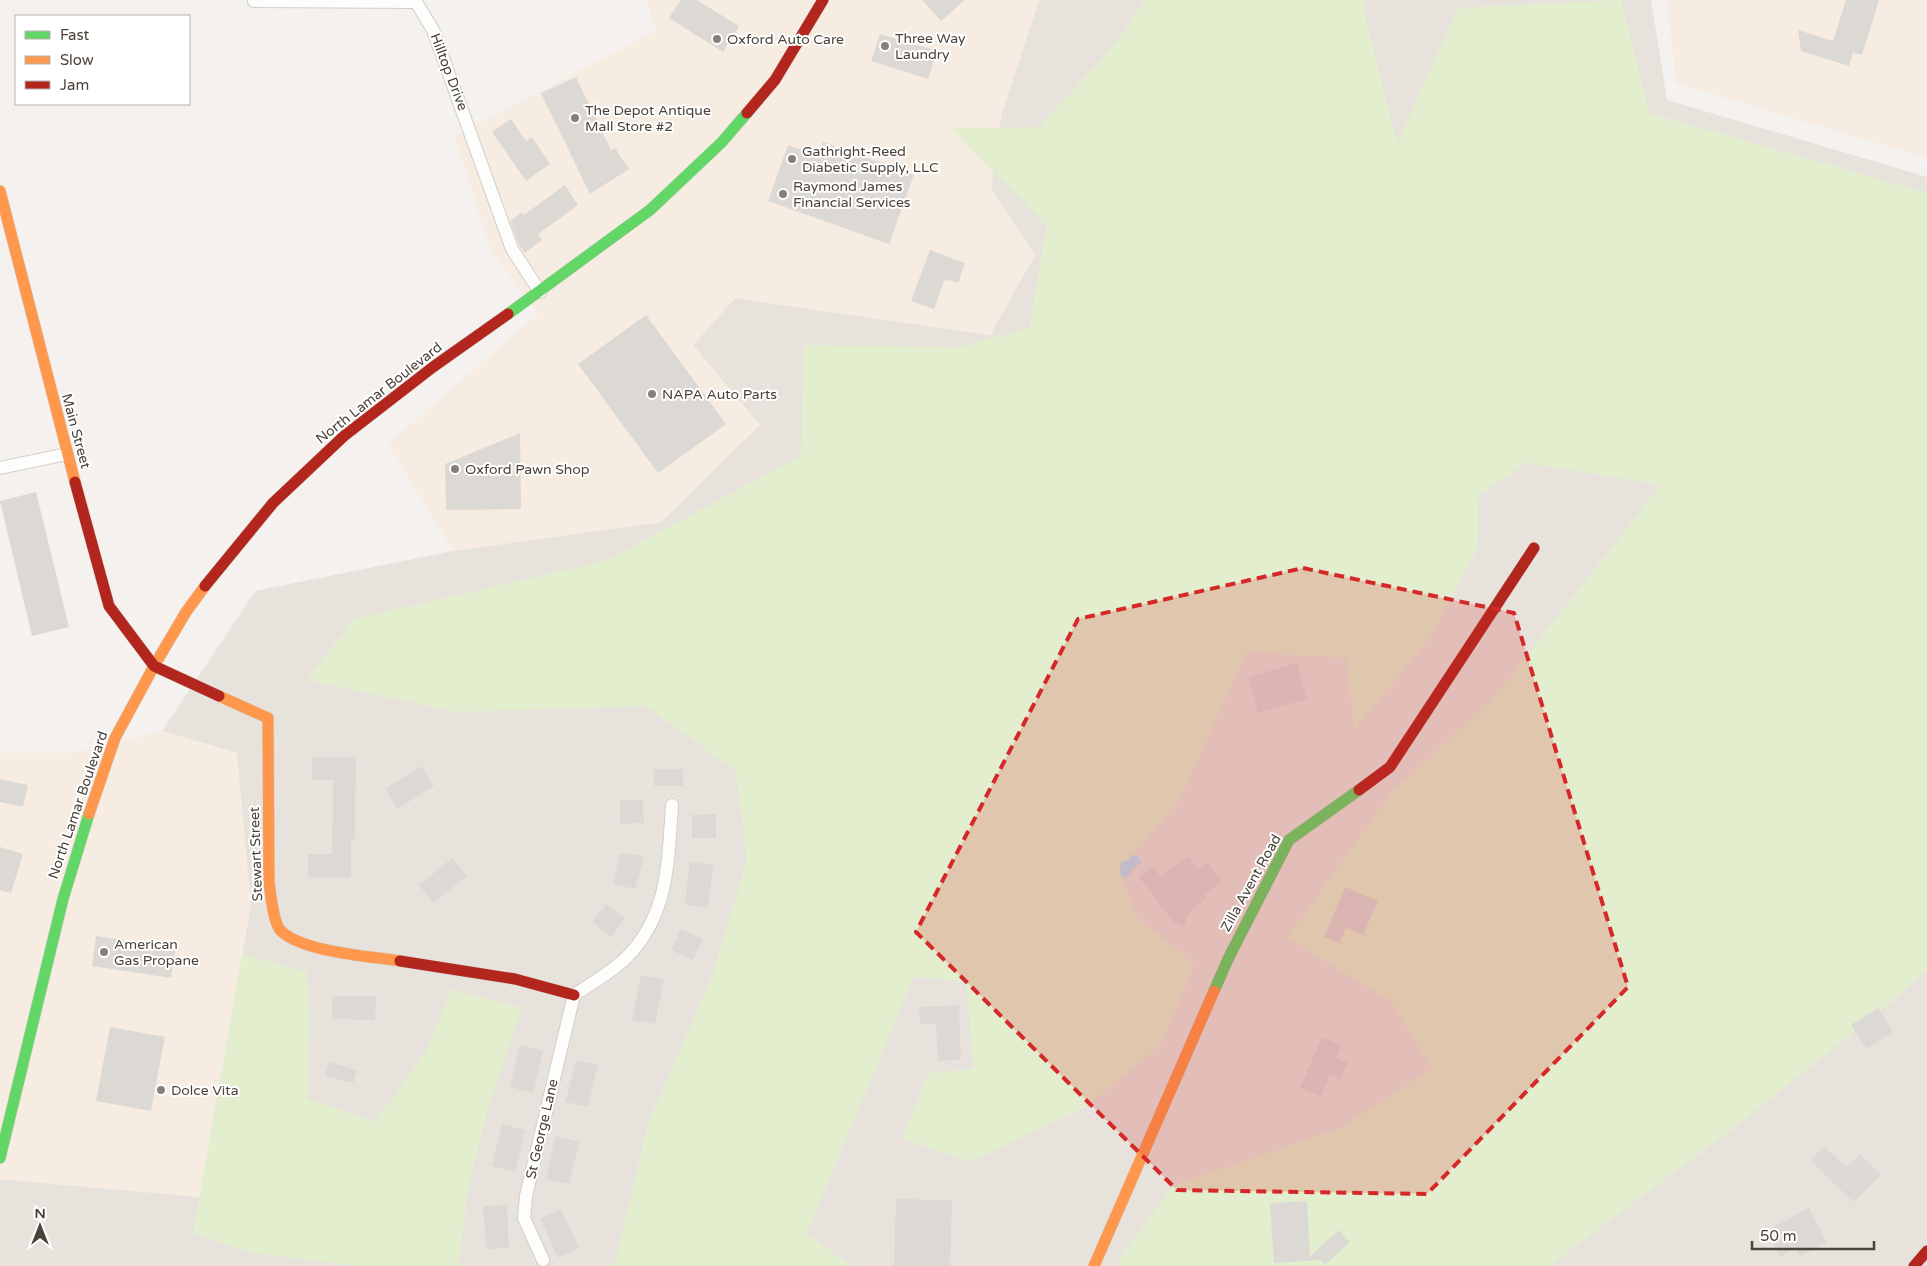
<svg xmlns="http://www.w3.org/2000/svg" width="1927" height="1266" font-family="'Varela Round',sans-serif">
<rect width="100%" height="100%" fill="#f4f1ee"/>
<path fill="#e7e3dc" d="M 1039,0 L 1651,0 L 1667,100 L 1927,177 L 1927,1266 L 0,1266 L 0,1179 L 200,1197 L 237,753 L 162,731 L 255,591 L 453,551 L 661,522 L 693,345 L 735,298 L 990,335 L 1035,255 L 991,189 L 1001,116 Z"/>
<path fill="#f6ece1" d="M 647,0 L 1039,0 L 1001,116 L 991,189 L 1035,255 L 990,335 L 735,298 L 693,345 L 760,425 L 661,522 L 453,551 L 388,444 L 539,313 L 491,250 L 454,136 L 656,31 Z
M 1667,0 L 1927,0 L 1927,158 L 1676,83 Z
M 162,731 L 237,753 L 251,905 L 200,1197 L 0,1179 L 0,753 L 74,753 Z"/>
<path fill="#e3eece" d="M 1145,0 L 1364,0 L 1364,11 L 1397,144 L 1458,8 L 1621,0 L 1649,113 L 1927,193 L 1927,969 L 1899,996 L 1730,1131 L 1549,1266 L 1119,1266 L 1118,1261 L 1172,1186 L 1338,1129 L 1432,1069 L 1392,1002 L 1287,938 L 1391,793 L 1494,697 L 1661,485 L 1527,463 L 1479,495 L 1477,549 L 1429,640 L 1354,730 L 1346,658 L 1247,652 L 1178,803 L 1119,871 L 1138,918 L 1195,964 L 1160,1046 L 1086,1107 L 970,1162 L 902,1138 L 929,1073 L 974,1069 L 966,981 L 914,977 L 806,1234 L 852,1266 L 614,1266 L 649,1121 L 712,977 L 747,859 L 736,771 L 646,706 L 457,712 L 307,680 L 354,619 L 605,561 L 801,456 L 804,345 L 959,347 L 1029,328 L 1047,226 L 951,128 L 1039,127 L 1118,41 Z
M 242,954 L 307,972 L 309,1014 L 308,1099 L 375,1122 L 425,1053 L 452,989 L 522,1008 L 486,1115 L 468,1191 L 458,1266 L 355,1266 L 252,1253 L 193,1233 Z"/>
<path fill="#bee0f2" d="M 1132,855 L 1137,856 L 1142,862 L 1133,869 L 1128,876 L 1122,878 L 1120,872 L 1121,862 L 1129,859 Z"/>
<path fill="#dcd9d5" d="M 681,0 L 697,0 L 739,26 L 723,52 L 669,18 Z
M 922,0 L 965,0 L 941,21 Z
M 1846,0 L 1879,0 L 1862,55 L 1853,52 L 1849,66 L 1801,51 L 1798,30 L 1833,41 Z
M 880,34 L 937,51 L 928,79 L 871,61 Z
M 576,77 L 611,150 L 615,148 L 629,169 L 590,194 L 541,93 Z
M 511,119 L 526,141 L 532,137 L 550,164 L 526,181 L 492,132 Z
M 823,142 L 914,175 L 889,244 L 768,201 L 788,145 L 818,156 Z
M 565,185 L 578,205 L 538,234 L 542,240 L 525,253 L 519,245 L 510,221 L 522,212 L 524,215 Z
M 930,250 L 965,263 L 958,283 L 945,279 L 934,309 L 911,301 Z
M 646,315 L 726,424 L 658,473 L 578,364 Z
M 520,433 L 521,509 L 446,510 L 445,464 Z
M 36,492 L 69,627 L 32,636 L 0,501 Z
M 1297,663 L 1307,699 L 1258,713 L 1248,677 Z
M 312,757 L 356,757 L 355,839 L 351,839 L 351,877 L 308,877 L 308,854 L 332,854 L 333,780 L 312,780 Z
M 421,766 L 434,786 L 397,809 L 385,789 Z
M 654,769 L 683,769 L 683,786 L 654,786 Z
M 0,779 L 28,785 L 23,807 L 0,802 Z
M 620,800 L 643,800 L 644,823 L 620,824 Z
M 716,814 L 716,838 L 692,838 L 692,815 Z
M 0,847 L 23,854 L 11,893 L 0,890 Z
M 620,853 L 644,856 L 635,889 L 613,884 Z
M 1188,856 L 1198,869 L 1208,862 L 1222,881 L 1205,895 L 1207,898 L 1190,911 L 1184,926 L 1173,922 L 1139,877 L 1153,866 L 1160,876 Z
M 452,858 L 467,876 L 433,903 L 419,885 Z
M 690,862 L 713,865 L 708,908 L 685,905 Z
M 1345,887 L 1378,901 L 1363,935 L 1346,928 L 1339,943 L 1324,937 Z
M 606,904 L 625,918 L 611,937 L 592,922 Z
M 681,929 L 703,939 L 693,960 L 671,950 Z
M 96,936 L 176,948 L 171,978 L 92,966 Z
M 641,975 L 664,979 L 655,1024 L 632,1020 Z
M 332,996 L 376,996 L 375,1020 L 332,1019 Z
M 959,1005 L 961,1060 L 938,1061 L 936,1024 L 920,1024 L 919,1007 Z
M 1878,1008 L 1893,1032 L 1866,1049 L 1851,1025 Z
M 110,1027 L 165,1037 L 151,1111 L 96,1101 Z
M 1322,1037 L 1342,1045 L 1336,1058 L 1348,1063 L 1341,1079 L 1330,1075 L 1321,1096 L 1300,1088 Z
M 520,1045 L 543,1051 L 533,1093 L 510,1087 Z
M 576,1060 L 598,1065 L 588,1107 L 565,1102 Z
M 329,1062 L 357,1070 L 353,1083 L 325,1076 Z
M 502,1124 L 525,1130 L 515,1172 L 492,1166 Z
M 556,1136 L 579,1142 L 569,1184 L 546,1179 Z
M 1824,1146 L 1846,1167 L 1860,1154 L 1881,1175 L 1853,1202 L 1810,1160 Z
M 896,1199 L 952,1200 L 950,1266 L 894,1266 Z
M 1307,1201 L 1310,1256 L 1339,1230 L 1350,1242 L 1325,1265 L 1321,1260 L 1274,1263 L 1270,1203 Z
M 507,1205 L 509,1248 L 486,1249 L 483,1206 Z
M 1809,1208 L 1827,1242 L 1800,1257 L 1795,1249 L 1780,1257 L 1766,1231 Z
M 561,1209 L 579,1248 L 558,1258 L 540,1218 Z"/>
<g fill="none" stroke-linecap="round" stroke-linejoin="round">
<defs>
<path id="street" d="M 254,1 L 416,2 L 433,30 L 512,249 L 540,292
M 0,468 L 67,454
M 543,1260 L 524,1218 L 526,1196 L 574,995 C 592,983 612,972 627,957 C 669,914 668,861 672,805"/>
<path id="fast" d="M 508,314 L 650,210 L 721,143 L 747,113
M 1214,991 L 1229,957 L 1289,840 L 1359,790
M 0,1158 L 63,899 L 89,814"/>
<path id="slow" d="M 0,191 L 75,482
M 219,696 L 268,718 L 269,883 C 271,895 273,923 281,931 C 303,952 369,956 400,961
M 89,814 L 115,738 L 154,666 L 186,612 L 205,586
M 1094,1266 L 1214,991"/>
<path id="jam" d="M 747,113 L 775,80 L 823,0
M 75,482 L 109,606 L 154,666 L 219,696
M 205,586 L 273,503 L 344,436 L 433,367 L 508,314
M 1359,790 L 1390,767 L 1534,548
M 400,961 L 515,979 L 574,995
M 1914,1266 L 1927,1251"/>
</defs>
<use href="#street" stroke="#d2cfcb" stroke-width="14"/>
<use href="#fast" stroke="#d3cec5" stroke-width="12"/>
<use href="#slow" stroke="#d3cec5" stroke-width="12"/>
<use href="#jam" stroke="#d3cec5" stroke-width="12"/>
<use href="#street" stroke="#fdfdfc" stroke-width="12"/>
<use href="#fast" stroke="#63d668" stroke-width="11"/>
<use href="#slow" stroke="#ff974d" stroke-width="11"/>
<use href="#jam" stroke="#b3261e" stroke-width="11"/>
</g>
<path fill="#d62828" fill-opacity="0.2" stroke="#d62828" stroke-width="4" stroke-dasharray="10 6" stroke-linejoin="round" d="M 1303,568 L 1514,613 L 1628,987 L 1427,1194 L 1177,1190 L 916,932 L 1078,619 Z"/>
<g fill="#868078" stroke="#fff" stroke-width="2">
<circle cx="717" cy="39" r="5"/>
<circle cx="885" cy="46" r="5"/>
<circle cx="575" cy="118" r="5"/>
<circle cx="792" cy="159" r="5"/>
<circle cx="783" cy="194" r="5"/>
<circle cx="652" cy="394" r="5"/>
<circle cx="455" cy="469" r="5"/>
<circle cx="104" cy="952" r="5"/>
<circle cx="161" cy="1090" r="5"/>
</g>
<g text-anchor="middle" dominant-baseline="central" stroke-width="4" stroke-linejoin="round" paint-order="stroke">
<g font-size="14" fill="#4b4339" stroke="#fff" text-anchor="start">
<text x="895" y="38">Three Way<tspan x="895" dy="16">Laundry</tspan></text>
<text x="727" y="39">Oxford Auto Care</text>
<text x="585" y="110">The Depot Antique<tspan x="585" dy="16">Mall Store #2</tspan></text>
<text x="802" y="151">Gathright-Reed<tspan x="802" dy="16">Diabetic Supply, LLC</tspan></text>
<text x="793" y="186">Raymond James<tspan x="793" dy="16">Financial Services</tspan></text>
<text x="662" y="394">NAPA Auto Parts</text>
<text x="465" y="469">Oxford Pawn Shop</text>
<text x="114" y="944">American<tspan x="114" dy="16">Gas Propane</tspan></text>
<text x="171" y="1090">Dolce Vita</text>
</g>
<g font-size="14" fill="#4b4339" stroke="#fff">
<text transform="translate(449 72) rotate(69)">Hilltop Drive</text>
<text transform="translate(379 393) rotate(-38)">North Lamar Boulevard</text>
<text transform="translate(76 431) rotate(75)">Main Street</text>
<text transform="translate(78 805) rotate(-71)">North Lamar Boulevard</text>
<text transform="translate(256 854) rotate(-92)">Stewart Street</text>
<text transform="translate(1251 883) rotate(-61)">Zilla Avent Road</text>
<text transform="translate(542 1129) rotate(-77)">St George Lane</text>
</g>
</g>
<rect x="15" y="15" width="175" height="90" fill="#ffffff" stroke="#b7b4b0"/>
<rect x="25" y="31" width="25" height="8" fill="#63d668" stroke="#b7b4b0"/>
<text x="60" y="40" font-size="15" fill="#4b4339">Fast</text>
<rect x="25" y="56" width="25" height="8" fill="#ff974d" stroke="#b7b4b0"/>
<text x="60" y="65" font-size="15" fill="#4b4339">Slow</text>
<rect x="25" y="81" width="25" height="8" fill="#b3261e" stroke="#b7b4b0"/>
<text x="60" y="90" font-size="15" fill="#4b4339">Jam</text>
<g transform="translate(40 1226)" stroke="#ffffff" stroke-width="4" paint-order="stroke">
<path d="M0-4L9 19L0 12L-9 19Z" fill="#4b4339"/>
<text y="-8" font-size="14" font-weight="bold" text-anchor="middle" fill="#4b4339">N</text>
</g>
<path d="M1752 1241v8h122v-8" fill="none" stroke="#4b4339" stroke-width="2.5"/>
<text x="1760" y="1241" font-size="15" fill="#4b4339" stroke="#ffffff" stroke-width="4" paint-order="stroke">50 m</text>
</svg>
